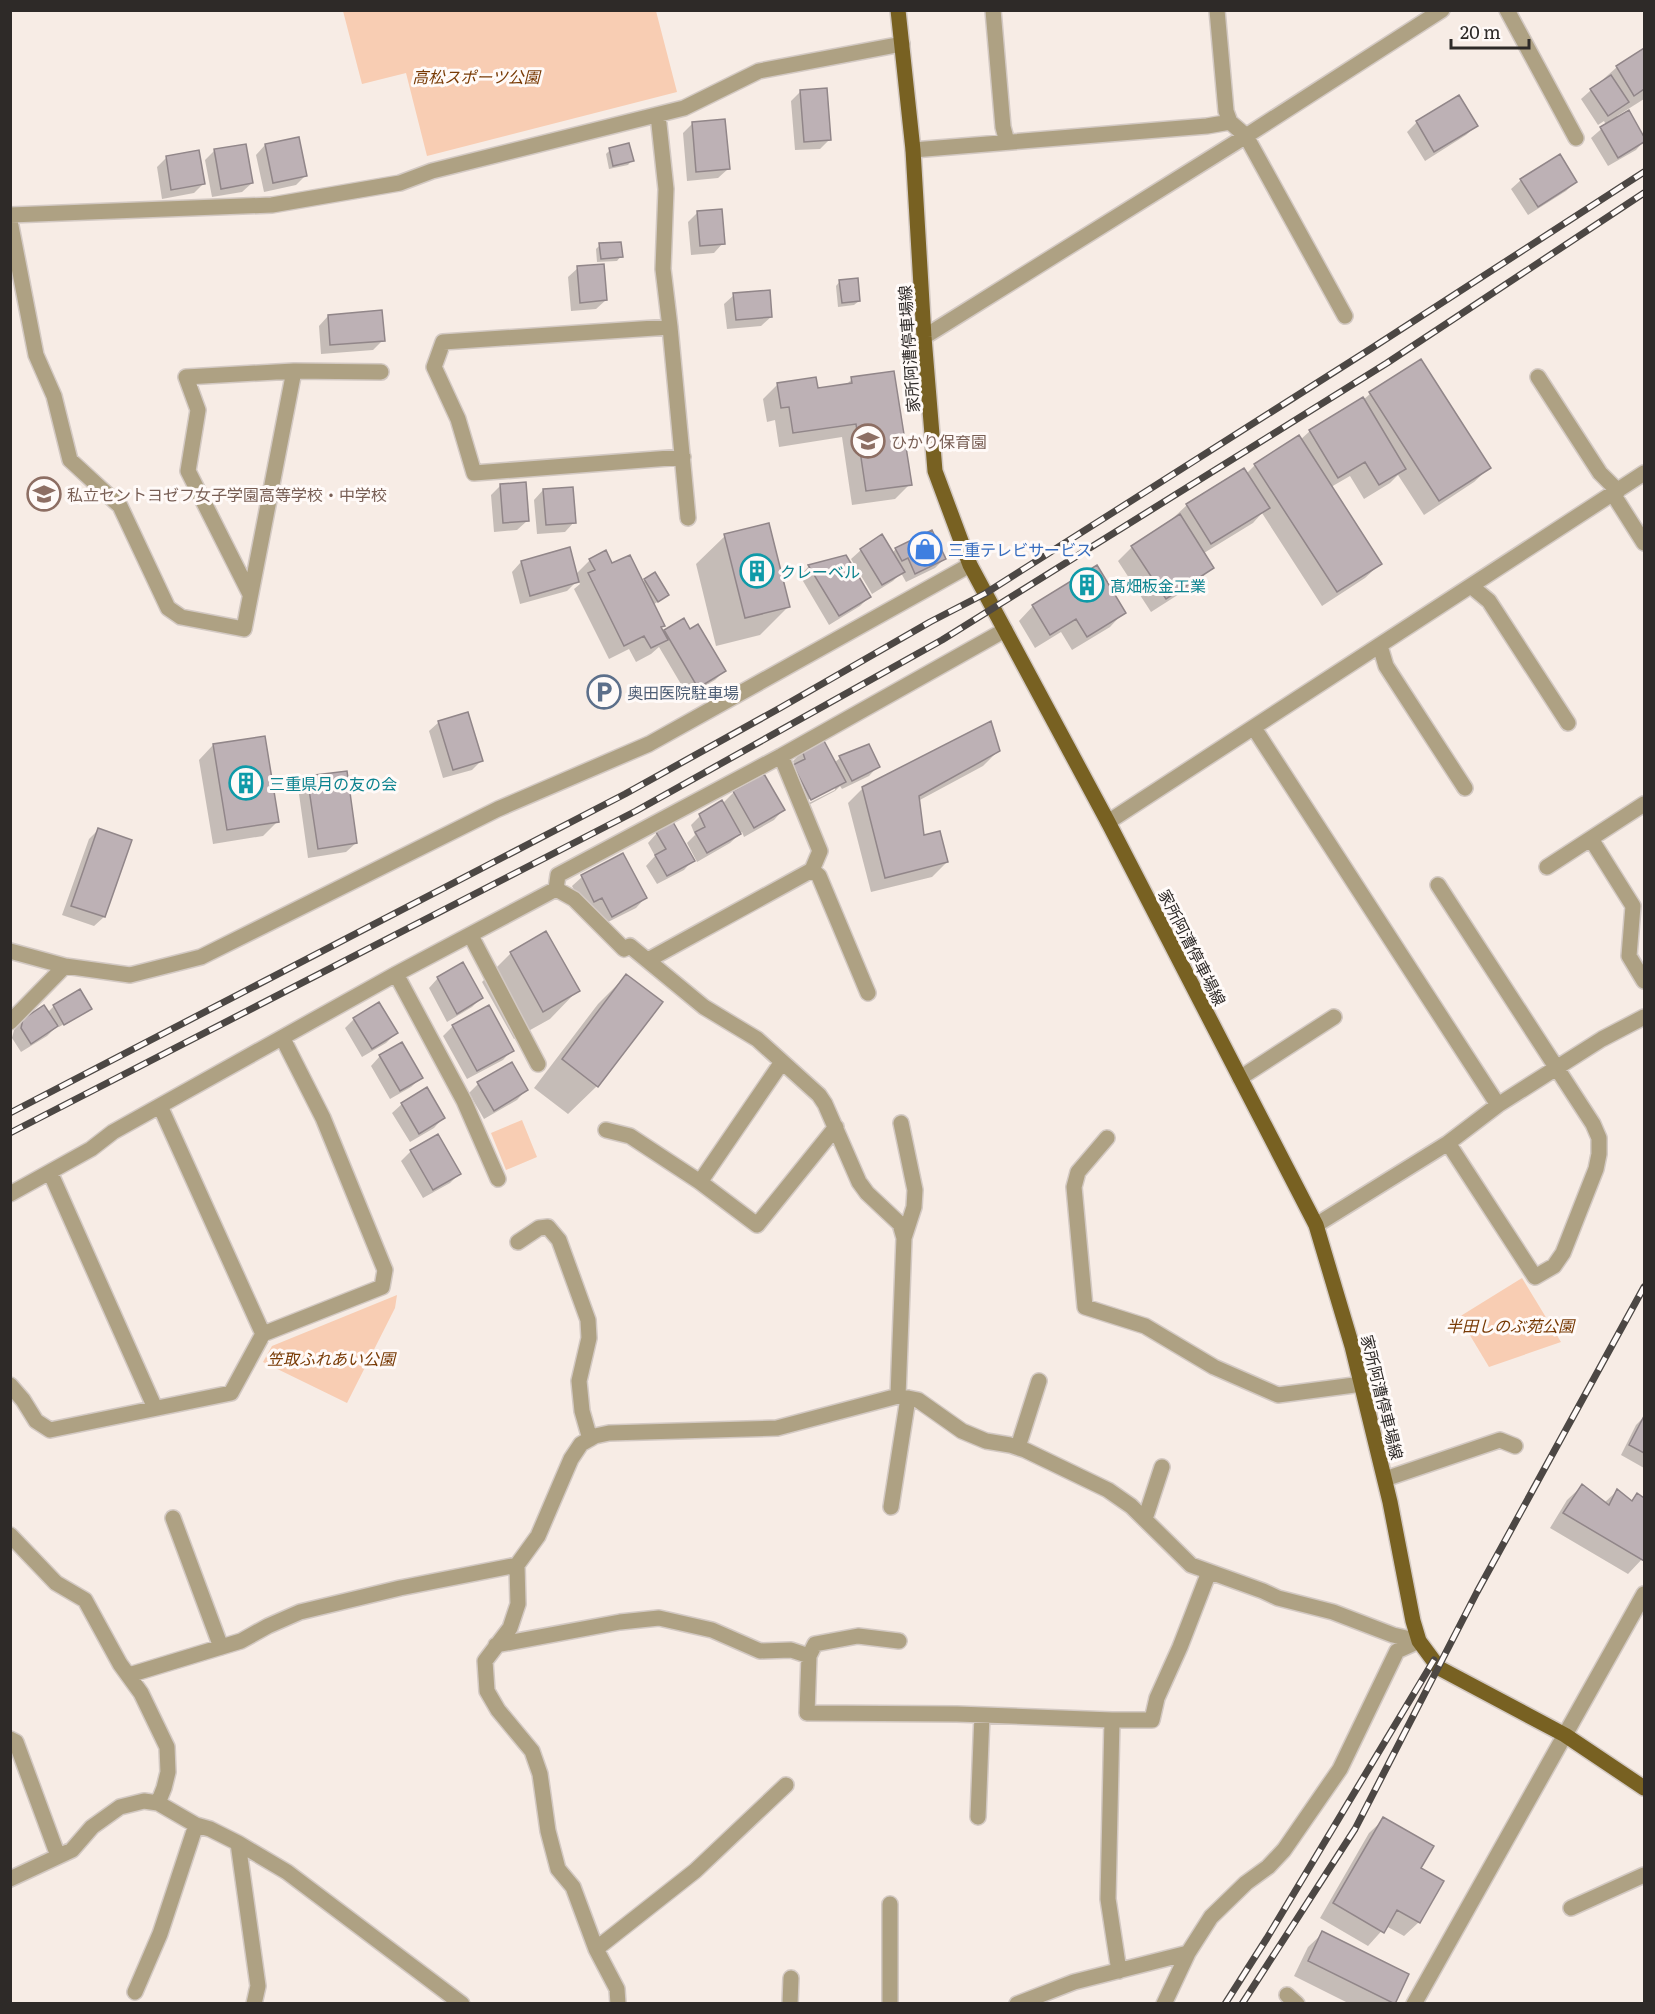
<svg xmlns="http://www.w3.org/2000/svg" width="1655" height="2014" font-family="Literata,'Noto Sans JP',serif">
<rect width="100%" height="100%" fill="#f7ece5"/>
<path fill="#f8cdb3" d="M 343,11 L 656,11 L 677,92 L 427,156 L 406,73 L 362,84 Z
M 522,1120 L 537,1157 L 506,1170 L 491,1133 Z
M 1522,1278 L 1561,1342 L 1489,1367 L 1459,1317 Z
M 397,1295 L 395,1308 L 347,1403 L 263,1362 L 272,1346 Z"/>
<path fill="#0003" fill-rule="evenodd" d="M 1644,50 L 1644,99 L 1617,116 L 1619,118 L 1629,112 L 1644,141 L 1636,150 L 1608,166 L 1591,138 L 1606,125 L 1604,121 L 1598,125 L 1581,99 L 1617,67 Z
M 800,92 L 830,139 L 820,149 L 795,150 L 791,101 Z
M 1417,122 L 1476,126 L 1466,135 L 1425,161 L 1407,132 Z
M 693,123 L 728,169 L 718,178 L 687,181 L 683,133 Z
M 265,145 L 306,175 L 296,185 L 264,192 L 256,155 Z
M 610,150 L 632,160 L 628,165 L 609,169 L 606,154 Z
M 214,151 L 252,183 L 242,192 L 212,197 L 205,160 Z
M 167,157 L 203,184 L 194,193 L 162,199 L 157,167 Z
M 1521,180 L 1575,182 L 1566,191 L 1528,215 L 1511,189 Z
M 698,212 L 723,243 L 714,253 L 691,255 L 688,222 Z
M 600,245 L 621,256 L 617,261 L 597,262 L 596,249 Z
M 578,268 L 606,300 L 596,309 L 571,311 L 568,277 Z
M 840,281 L 859,301 L 854,305 L 838,307 L 836,286 Z
M 734,295 L 771,317 L 761,326 L 727,329 L 724,304 Z
M 328,316 L 383,340 L 373,350 L 321,354 L 319,326 Z
M 852,379 L 910,484 L 895,499 L 852,505 L 842,437 L 779,447 L 775,420 L 767,422 L 763,399 L 778,384 L 816,390 L 845,386 Z
M 1370,394 L 1489,468 L 1474,482 L 1424,515 L 1398,475 L 1390,483 L 1364,499 L 1350,476 L 1331,487 L 1380,564 L 1365,578 L 1322,606 L 1262,513 L 1253,523 L 1204,553 L 1212,567 L 1198,582 L 1151,612 L 1118,561 L 1132,547 L 1172,519 L 1187,505 L 1246,474 L 1255,465 L 1300,440 L 1310,431 L 1363,400 Z
M 500,486 L 527,521 L 517,530 L 494,532 L 491,495 Z
M 543,490 L 574,522 L 565,532 L 537,534 L 534,500 Z
M 725,536 L 788,607 L 760,635 L 716,646 L 696,564 Z
M 896,549 L 944,559 L 935,568 L 906,582 L 901,573 L 893,581 L 872,594 L 851,559 L 861,550 L 892,553 Z
M 590,560 L 612,565 L 642,583 L 654,574 L 667,595 L 653,605 L 663,625 L 660,628 L 663,633 L 684,620 L 690,631 L 724,671 L 715,680 L 688,696 L 659,647 L 651,654 L 636,662 L 629,649 L 609,659 L 574,589 L 580,584 L 578,580 L 567,591 L 520,604 L 512,572 L 521,562 L 575,575 Z
M 809,566 L 869,597 L 860,606 L 829,625 L 800,576 Z
M 1033,606 L 1124,612 L 1110,627 L 1072,650 L 1061,632 L 1035,648 L 1019,621 Z
M 439,722 L 482,760 L 472,770 L 443,778 L 429,731 Z
M 213,745 L 278,821 L 263,836 L 213,844 L 199,760 Z
M 803,751 L 834,763 L 840,758 L 878,766 L 869,776 L 842,789 L 840,786 L 835,791 L 801,809 L 785,776 L 795,766 L 793,761 ZM 835,786 L 835,790 L 805,805 L 804,802 Z
M 998,751 L 983,766 L 918,801 L 923,837 L 947,862 L 932,877 L 871,892 L 848,803 L 863,788 Z
M 308,777 L 356,843 L 346,852 L 308,858 L 298,787 Z
M 734,792 L 783,810 L 774,820 L 744,837 L 742,832 L 730,843 L 697,862 L 687,843 L 695,835 L 691,825 L 700,816 L 723,803 Z
M 98,830 L 104,917 L 94,926 L 62,915 L 89,839 Z
M 657,833 L 693,860 L 684,870 L 657,884 L 646,866 L 655,856 L 648,843 Z
M 623,855 L 645,898 L 636,908 L 602,925 L 593,906 L 585,911 L 572,886 L 582,877 Z
M 511,953 L 578,990 L 550,1019 L 514,1039 L 482,982 Z
M 626,976 L 597,1086 L 568,1114 L 534,1088 L 598,1004 Z
M 438,978 L 481,998 L 472,1007 L 447,1022 L 429,988 Z
M 79,991 L 87,1010 L 59,1027 L 58,1025 L 47,1036 L 21,1052 L 12,1038 L 14,1030 L 24,1020 L 47,1013 L 54,1006 Z
M 354,1019 L 396,1033 L 386,1043 L 362,1057 L 345,1028 Z
M 453,1026 L 512,1050 L 503,1060 L 467,1079 L 443,1036 Z
M 380,1056 L 421,1078 L 411,1087 L 390,1099 L 371,1066 Z
M 478,1084 L 526,1090 L 517,1100 L 484,1119 L 469,1093 Z
M 402,1104 L 443,1118 L 434,1128 L 410,1142 L 392,1113 Z
M 411,1151 L 459,1174 L 450,1183 L 423,1198 L 401,1161 Z
M 1644,1417 L 1644,1468 L 1621,1455 L 1636,1425 Z
M 1582,1486 L 1604,1503 L 1617,1491 L 1630,1502 L 1637,1495 L 1644,1500 L 1642,1506 L 1644,1507 L 1644,1557 L 1628,1574 L 1550,1528 L 1567,1500 Z
M 1384,1819 L 1419,1868 L 1419,1922 L 1404,1936 L 1386,1926 L 1368,1946 L 1320,1918 L 1369,1833 Z
M 1323,1933 L 1407,1975 L 1393,2004 L 1350,2004 L 1294,1976 L 1308,1947 Z"/>
<path fill="#bdb1b5" stroke="#918689" stroke-width="1.5" d="M 1644,48 L 1644,89 L 1634,96 L 1616,66 Z
M 1611,75 L 1629,102 L 1608,116 L 1590,89 Z
M 827,88 L 831,140 L 804,142 L 800,90 Z
M 1459,95 L 1478,126 L 1434,152 L 1416,121 Z
M 1629,110 L 1644,137 L 1644,142 L 1618,158 L 1600,127 Z
M 725,119 L 730,169 L 696,172 L 692,122 Z
M 299,137 L 307,176 L 273,183 L 265,144 Z
M 629,143 L 634,161 L 613,166 L 609,148 Z
M 246,144 L 253,183 L 221,189 L 214,149 Z
M 199,150 L 205,184 L 171,190 L 166,156 Z
M 1560,154 L 1577,182 L 1538,207 L 1520,179 Z
M 722,209 L 725,244 L 700,246 L 697,211 Z
M 621,242 L 623,257 L 601,259 L 599,243 Z
M 604,264 L 607,300 L 580,303 L 577,266 Z
M 858,278 L 860,301 L 842,303 L 839,280 Z
M 770,290 L 772,317 L 736,320 L 733,293 Z
M 382,310 L 385,341 L 330,345 L 328,315 Z
M 1421,359 L 1491,468 L 1439,501 L 1369,392 Z
M 894,371 L 912,485 L 866,491 L 856,424 L 793,433 L 789,407 L 781,408 L 777,383 L 816,377 L 818,388 L 852,383 L 851,377 Z
M 1363,397 L 1406,469 L 1379,485 L 1365,462 L 1338,478 L 1309,430 Z
M 1299,435 L 1382,564 L 1337,592 L 1254,464 Z
M 1244,468 L 1270,508 L 1211,544 L 1186,504 Z
M 526,482 L 529,521 L 503,523 L 500,484 Z
M 573,487 L 576,523 L 546,525 L 543,489 Z
M 1180,514 L 1214,568 L 1166,599 L 1131,546 Z
M 769,523 L 790,607 L 745,618 L 724,534 Z
M 932,530 L 946,559 L 915,574 L 908,558 L 902,561 L 895,548 Z
M 882,534 L 905,572 L 882,585 L 860,549 Z
M 570,547 L 579,582 L 530,596 L 521,561 Z
M 606,550 L 612,563 L 630,555 L 665,626 L 661,627 L 668,640 L 651,648 L 644,636 L 624,646 L 588,573 L 595,570 L 589,559 Z
M 846,555 L 871,597 L 839,616 L 808,565 Z
M 1097,565 L 1126,613 L 1087,637 L 1076,619 L 1050,635 L 1032,605 Z
M 655,572 L 669,595 L 658,602 L 644,579 Z
M 684,618 L 690,629 L 698,624 L 726,671 L 698,688 L 664,630 Z
M 468,712 L 483,761 L 453,770 L 438,721 Z
M 991,721 L 1000,751 L 919,796 L 924,835 L 940,831 L 948,862 L 885,878 L 862,787 Z
M 265,736 L 279,822 L 227,830 L 213,744 Z
M 823,739 L 846,782 L 811,800 L 793,765 L 805,759 L 802,750 Z
M 869,744 L 880,767 L 852,781 L 839,756 Z
M 347,771 L 357,843 L 318,849 L 307,776 Z
M 764,774 L 785,810 L 754,828 L 733,791 Z
M 722,800 L 741,834 L 707,853 L 695,832 L 705,827 L 699,814 Z
M 673,822 L 695,861 L 667,876 L 655,855 L 666,849 L 656,832 Z
M 98,828 L 132,840 L 105,917 L 71,906 Z
M 623,853 L 647,898 L 612,917 L 602,898 L 594,902 L 581,875 Z
M 546,931 L 580,991 L 543,1012 L 510,952 Z
M 463,962 L 483,998 L 457,1014 L 437,977 Z
M 626,974 L 663,1002 L 598,1087 L 562,1059 Z
M 80,989 L 92,1009 L 64,1025 L 53,1005 Z
M 379,1002 L 398,1033 L 372,1049 L 353,1018 Z
M 44,1005 L 58,1026 L 31,1044 L 21,1028 L 23,1019 Z
M 489,1005 L 514,1051 L 477,1071 L 452,1025 Z
M 402,1042 L 423,1078 L 400,1091 L 379,1055 Z
M 512,1062 L 528,1090 L 494,1111 L 477,1082 Z
M 427,1087 L 445,1118 L 419,1134 L 401,1103 Z
M 438,1134 L 461,1174 L 433,1190 L 410,1150 Z
M 1644,1416 L 1644,1453 L 1629,1445 Z
M 1582,1484 L 1609,1505 L 1617,1489 L 1632,1501 L 1637,1493 L 1644,1498 L 1644,1561 L 1563,1513 Z
M 1383,1817 L 1434,1846 L 1421,1868 L 1444,1881 L 1420,1923 L 1397,1910 L 1384,1933 L 1333,1903 Z
M 1322,1931 L 1409,1974 L 1395,2004 L 1308,1961 Z"/>
<g fill="none" stroke-linecap="round" stroke-linejoin="round">
<defs>
<path id="minor" d="M 993,10 L 1003,127 L 1007,142
M 1217,10 L 1226,111 L 1230,122
M 1507,10 L 1576,138
M 658,115 L 666,189 L 663,269 L 670,327 L 688,518
M 913,150 L 1207,126 L 1230,122 L 1246,136 L 1345,316
M 10,215 L 272,205 L 400,183 L 432,171 L 684,108 L 759,71 L 902,44
M 10,221 L 36,355 L 54,396 L 70,460 L 120,506 L 168,608 L 181,617 L 244,629 L 294,371
M 670,327 L 443,342 L 434,367 L 458,419 L 474,473 L 683,457
M 924,337 L 1246,136 L 1442,10
M 1538,377 L 1600,473 L 1618,491
M 1613,494 L 1644,543
M 1471,586 L 1489,601 L 1568,723
M 250,594 L 188,471 L 198,410 L 186,377 L 294,371 L 381,372
M 1380,646 L 1386,666 L 1465,788
M 1254,728 L 1498,1105
M 1108,822 L 1644,473
M 1591,839 L 1633,906 L 1629,956 L 1644,981
M 1547,867 L 1644,804
M 812,870 L 819,876 L 868,993
M 1438,885 L 1593,1124 L 1599,1138 L 1599,1154 L 1596,1169 L 1563,1253 L 1554,1266 L 1535,1277 L 1448,1143
M 556,889 L 558,875 L 781,756 L 1005,630
M 471,936 L 538,1064
M 10,951 L 65,966 L 130,975 L 201,957 L 498,809 L 649,744 L 970,565
M 648,960 L 812,870 L 820,851 L 781,756
M 396,974 L 464,1101 L 498,1179
M 10,1022 L 65,966
M 782,1062 L 700,1182 L 757,1225 L 836,1127
M 1240,1078 L 1334,1017
M 160,1106 L 263,1334
M 901,1123 L 915,1190 L 914,1207 L 904,1238
M 606,1130 L 630,1136 L 700,1182
M 1107,1138 L 1078,1172 L 1074,1187 L 1085,1307 L 1145,1326 L 1214,1367 L 1278,1395 L 1362,1384
M 50,1172 L 155,1408
M 10,1194 L 91,1149 L 113,1132 L 396,974 L 556,889 L 574,899 L 624,949 L 630,946 L 704,1007 L 757,1039 L 819,1095 L 825,1104 L 859,1182 L 867,1193 L 900,1224 L 904,1238 L 898,1396
M 1316,1225 L 1448,1143 L 1498,1105 L 1602,1039 L 1644,1017
M 518,1242 L 539,1228 L 548,1227 L 559,1240 L 588,1320 L 589,1338 L 579,1381 L 582,1411 L 590,1439
M 10,1385 L 23,1400 L 36,1421 L 50,1430 L 231,1393 L 263,1334 L 382,1287 L 385,1270 L 323,1118 L 283,1039
M 1018,1447 L 1039,1381
M 1385,1479 L 1500,1440 L 1515,1446
M 891,1507 L 908,1398
M 173,1518 L 221,1647
M 1145,1519 L 1162,1467
M 10,1535 L 56,1583 L 85,1600 L 120,1664 L 141,1693 L 167,1747 L 168,1772 L 164,1788 L 158,1803
M 899,1641 L 858,1636 L 815,1644 L 809,1656 L 807,1713 L 957,1714 L 1112,1720 L 1152,1720 L 1157,1698 L 1180,1647 L 1209,1572
M 496,1645 L 620,1622 L 659,1618 L 712,1630 L 760,1651 L 791,1650 L 809,1656
M 129,1675 L 241,1641 L 268,1626 L 300,1612 L 400,1588 L 517,1565
M 1112,1720 L 1108,1899 L 1119,1971
M 10,1739 L 16,1742 L 58,1856
M 978,1817 L 982,1715
M 238,1843 L 258,1986 L 254,2004
M 10,1879 L 72,1850 L 92,1827 L 120,1807 L 144,1801 L 158,1803 L 196,1825 L 210,1829 L 238,1843 L 287,1872 L 462,2004
M 1571,1908 L 1644,1875
M 596,1949 L 695,1871 L 786,1785
M 135,1992 L 160,1934 L 196,1825
M 1287,1995 L 1297,2004
M 618,2004 L 617,1989 L 596,1949 L 573,1887 L 558,1869 L 548,1831 L 540,1774 L 532,1751 L 498,1710 L 487,1691 L 485,1661 L 510,1628 L 518,1604 L 517,1565 L 538,1536 L 571,1459 L 581,1444 L 595,1436 L 609,1433 L 777,1428 L 898,1396 L 918,1400 L 962,1431 L 986,1441 L 1010,1445 L 1025,1450 L 1108,1490 L 1131,1506 L 1191,1565 L 1263,1591 L 1278,1598 L 1333,1612 L 1393,1635 L 1419,1641
M 790,2004 L 791,1978
M 890,2004 L 890,1904
M 1017,2004 L 1074,1982 L 1188,1953
M 1164,2004 L 1188,1953 L 1211,1917 L 1246,1883 L 1268,1867 L 1284,1850 L 1340,1769 L 1397,1651 L 1419,1641
M 1414,2004 L 1644,1594"/>
<path id="major" d="M 898,10 L 913,150 L 924,337 L 935,471 L 970,565 L 1108,822 L 1316,1225 L 1352,1346 L 1390,1502 L 1413,1621 L 1419,1641 L 1439,1668 L 1565,1735 L 1644,1788"/>
</defs>
<use href="#minor" stroke="#d3c9c3" stroke-width="18"/>
<use href="#major" stroke="#d3c9c3" stroke-width="18"/>
<use href="#minor" stroke="#aea183" stroke-width="15"/>
<use href="#major" stroke="#786122" stroke-width="15"/>
<defs>
<path id="rail" d="M 10,1113 L 625,794 L 780,708 L 930,622 L 986,593 L 1372,348 L 1644,172
M 10,1133 L 636,811 L 942,640 L 1387,363 L 1644,193
M 1225,2004 L 1267,1938 L 1434,1660
M 1242,2004 L 1355,1829 L 1477,1592 L 1644,1287"/>
</defs>
<use href="#rail" stroke="#4c4744" stroke-width="7"/>
<use href="#rail" stroke="#fffaf8" stroke-width="4.5" stroke-dasharray="14" stroke-linecap="butt"/>
</g>
<defs>
<symbol id="school-ring" viewBox="-11 -11 22 22"><circle r="9.5" fill="#fffaf8" stroke="#8d6e63" stroke-width="1.5"/><path d="M0-5L7-2L0 1L-7-2ZM-4 1L0 2.5L4 1V4Q0 6-4 4Z" fill="#8d6e63"/></symbol>
<symbol id="shop-ring" viewBox="-11 -11 22 22"><circle r="9.5" fill="#fffaf8" stroke="#3f7fe0" stroke-width="1.5"/><path d="M-5-2.5h2.3a2.7 3.5 0 0 1 5.4 0H5L5.5 6h-11ZM-1.5-2.5h3a1.5 2.3 0 0 0-3 0Z" fill="#3f7fe0"/></symbol>
<symbol id="building-ring" viewBox="-11 -11 22 22"><circle r="9.5" fill="#fffaf8" stroke="#0f9aa8" stroke-width="1.5"/><path d="M-4-6H4V6H1V3H-1V6H-4ZM-2.5-4.3h1.7v1.8h-1.7ZM.8-4.3h1.7v1.8H.8ZM-2.5-1h1.7V.8h-1.7ZM.8-1h1.7V.8H.8Z" fill="#0f9aa8"/></symbol>
<symbol id="parking-ring" viewBox="-11 -11 22 22"><circle r="9.5" fill="#fffaf8" stroke="#5c6f8a" stroke-width="1.5"/><path d="M-3.5-5.5H1a3.5 3.5 0 0 1 0 7H-1V5.5H-3.5ZM-1-3.4V-.6H.8a1.4 1.4 0 0 0 0-2.8Z" fill="#5c6f8a"/></symbol>
</defs>
<g fill-rule="evenodd">
<use href="#school-ring" x="849" y="422" width="38" height="38"/>
<use href="#school-ring" x="25" y="475" width="38" height="38"/>
<use href="#shop-ring" x="906" y="530" width="38" height="38"/>
<use href="#building-ring" x="738" y="552" width="38" height="38"/>
<use href="#building-ring" x="1068" y="566" width="38" height="38"/>
<use href="#parking-ring" x="585" y="673" width="38" height="38"/>
<use href="#building-ring" x="227" y="764" width="38" height="38"/>
</g>
<g text-anchor="middle" dominant-baseline="central" stroke-width="6" stroke-linejoin="round" paint-order="stroke">
<g font-size="16" font-style="italic" fill="#783a04" stroke="#fffaf8">
<text x="476" y="76">高松スポーツ公園</text>
<text x="1510" y="1325">半田しのぶ苑公園</text>
<text x="331" y="1358">笠取ふれあい公園</text>
</g>
<g font-size="16" fill="#2e2a28" stroke="#fffaf8">
<text transform="translate(908 349) rotate(-94)">家所阿漕停車場線</text>
<text transform="translate(1193 947) rotate(63)">家所阿漕停車場線</text>
<text transform="translate(1383 1397) rotate(76)">家所阿漕停車場線</text>
</g>
<g font-size="16" fill="#785e54" stroke="#fffaf8" text-anchor="start">
<text x="891" y="441">ひかり保育園</text>
<text x="67" y="494">私立セントヨゼフ女子学園高等学校・中学校</text>
</g>
<g font-size="16" fill="#366cbe" stroke="#fffaf8" text-anchor="start">
<text x="948" y="549">三重テレビサービス</text>
</g>
<g font-size="16" fill="#0d838f" stroke="#fffaf8" text-anchor="start">
<text x="780" y="571">クレーベル</text>
<text x="1110" y="585">髙畑板金工業</text>
<text x="269" y="783">三重県月の友の会</text>
</g>
<g font-size="16" fill="#4e5e75" stroke="#fffaf8" text-anchor="start">
<text x="627" y="692">奥田医院駐車場</text>
</g>
</g>
<rect width="1655" height="2014" fill="none" stroke="#2e2a28" stroke-width="24"/>
<path d="M1451 39v9h78v-9" fill="none" stroke="#2e2a28" stroke-width="3"/>
<text x="1460" y="39" font-size="18" fill="#2e2a28" stroke="#fffaf8" stroke-width="4.5" paint-order="stroke">20 m</text>
</svg>
